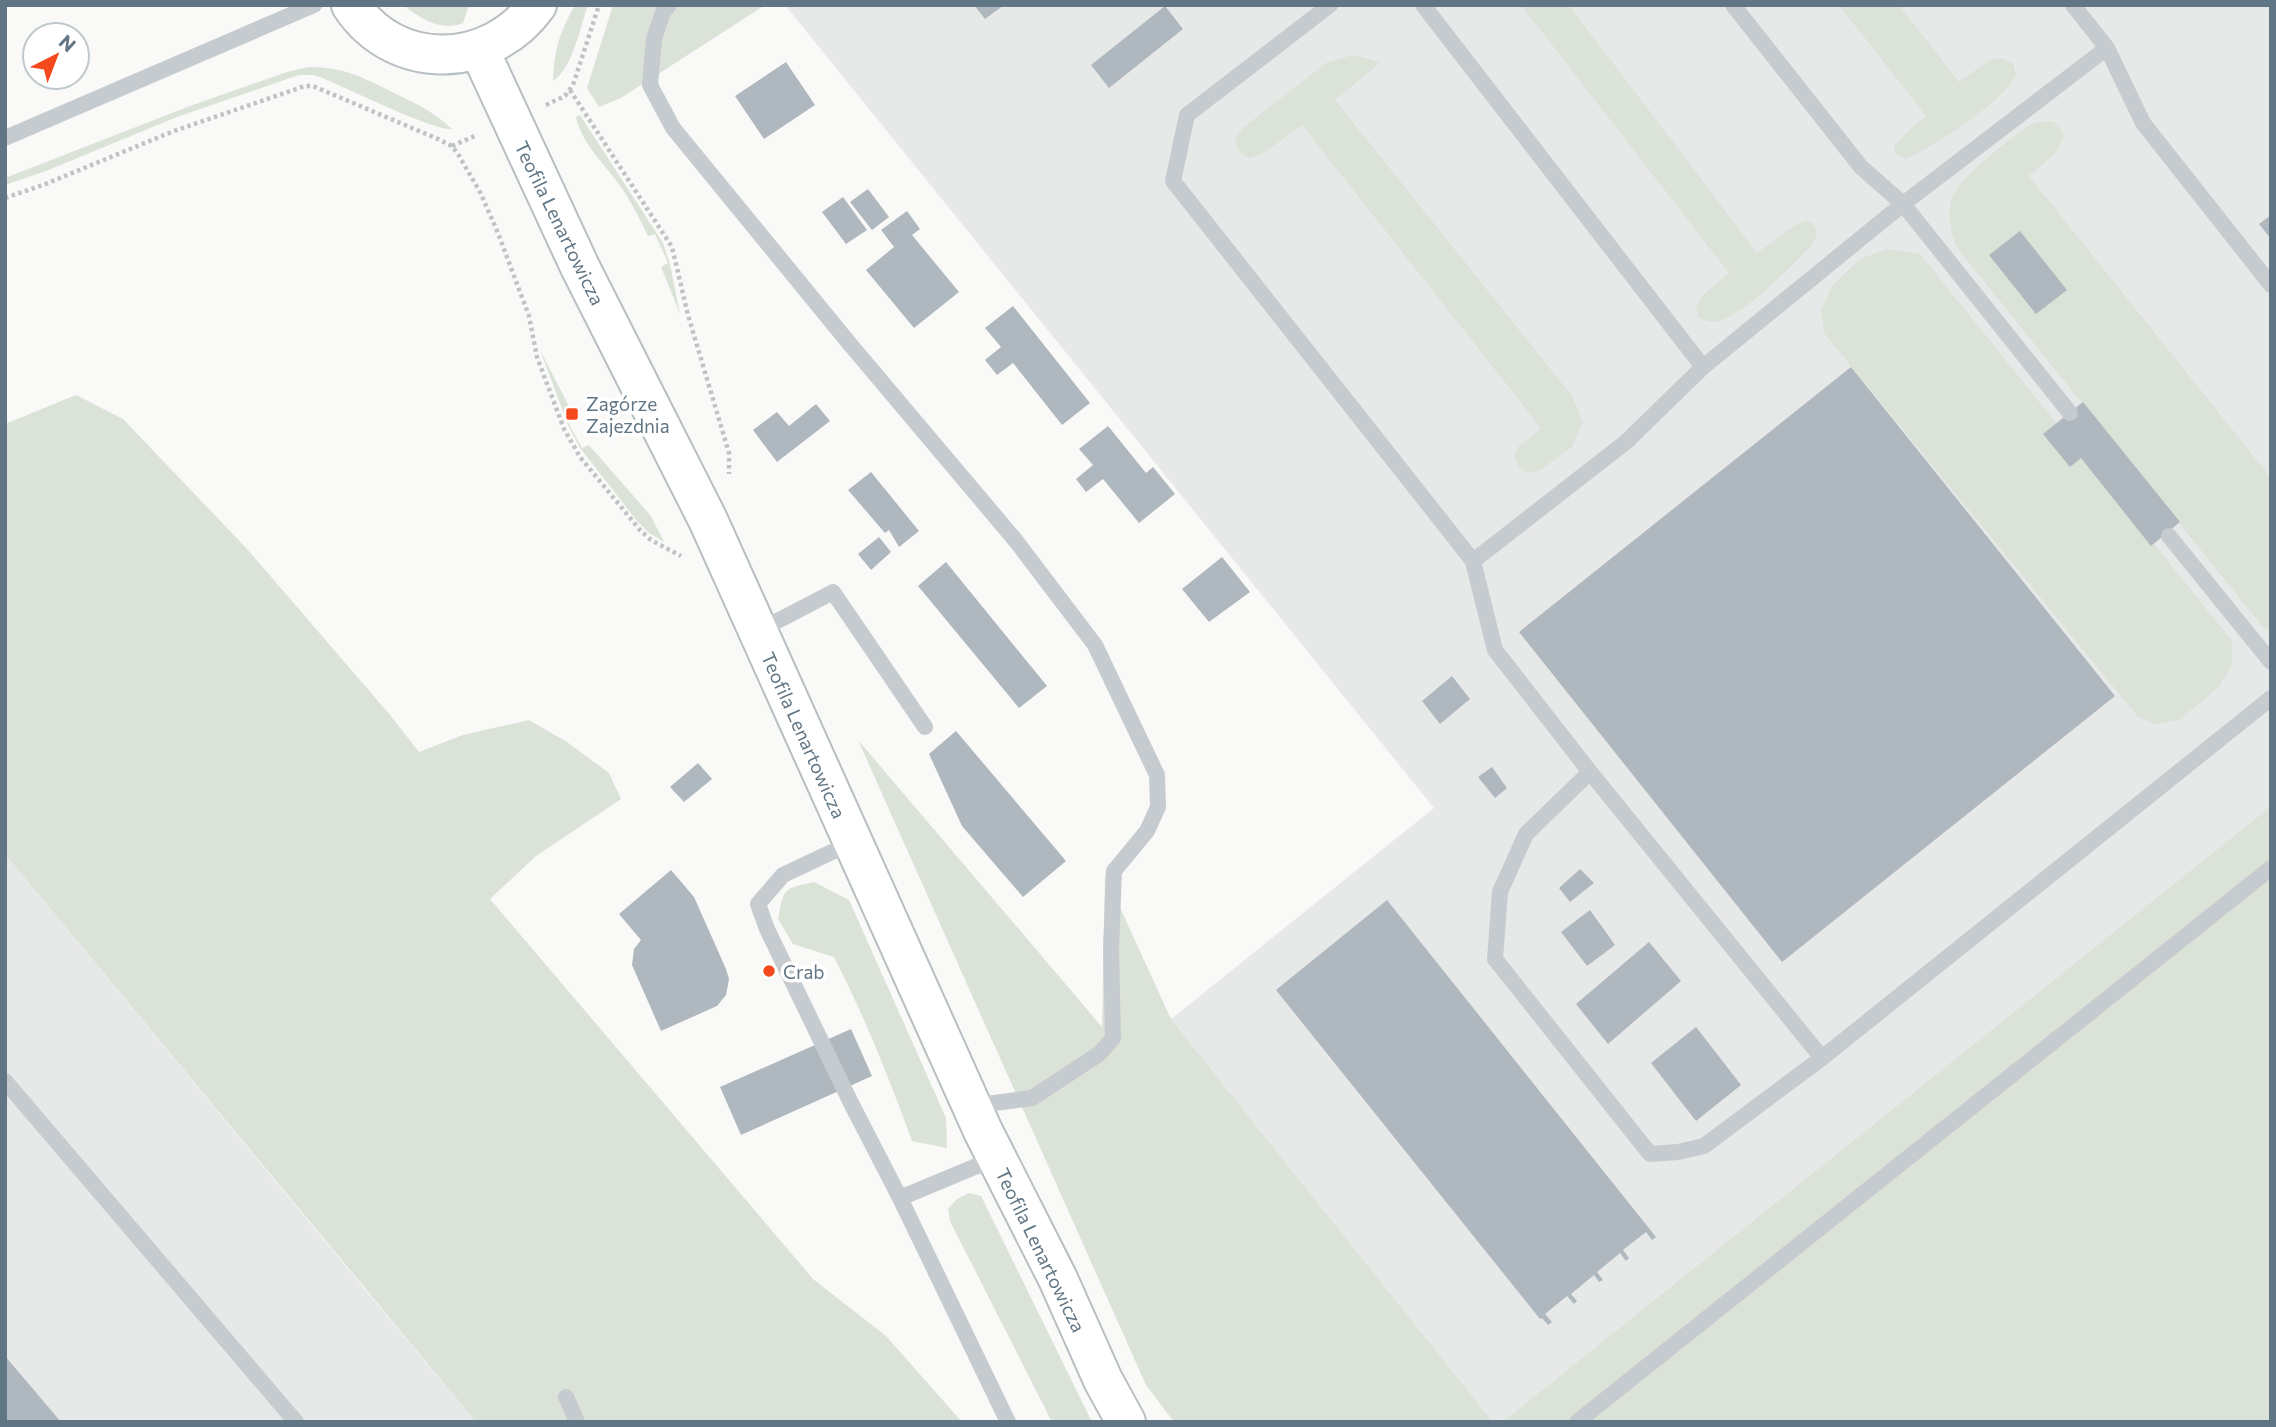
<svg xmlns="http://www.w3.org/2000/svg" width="2276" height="1427" font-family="Commissioner,sans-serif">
<rect width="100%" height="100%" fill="#f9f9f7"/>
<path fill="#e7e8e8" d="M 785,5 L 2271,5 L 2271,806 L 1502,1422 L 1493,1422 L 1171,1019 L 1434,808 Z
M 5,854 L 367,1292 L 476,1422 L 5,1422 Z"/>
<path fill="#dbe2d7" d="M 404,5 L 469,5 L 463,23 C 443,32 419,19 404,5 Z
M 575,5 L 588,5 C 580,27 573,68 553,81 C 554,49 560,32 575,5 Z
M 613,5 L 765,5 L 621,98 L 599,107 L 587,88 Z
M 1521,5 L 1569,5 L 1757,253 L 1797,224 L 1807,220 L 1814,224 L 1817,234 L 1812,245 C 1791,266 1743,318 1713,322 C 1708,322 1703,320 1698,317 L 1696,305 L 1703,295 L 1729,273 Z
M 1839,5 L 1899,5 L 1959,82 L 1990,60 L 2001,58 L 2013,63 L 2016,75 C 2000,105 1937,144 1906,159 L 1895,154 L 1894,146 L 1908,131 L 1926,116 Z
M 1353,55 L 1381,62 L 1335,100 L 1572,396 L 1583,422 L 1572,447 L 1539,471 L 1527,473 L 1518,466 L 1514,456 L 1519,446 L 1541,428 L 1302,125 L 1264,153 L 1249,158 L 1239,152 L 1235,140 L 1243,128 L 1326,63 Z
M 309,67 C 344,67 362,77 392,92 C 418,105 430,109 452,129 C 436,132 342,86 320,77 L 313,75 L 299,75 L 177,117 L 46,171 L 5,185 L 5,178 L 190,106 L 287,72 Z
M 580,115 L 663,243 L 670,264 L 680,314 L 661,267 L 668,263 L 655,234 L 648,236 C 640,220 632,203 621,187 C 606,165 582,145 576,117 Z
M 2052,121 C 2083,138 2042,163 2029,176 L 2271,478 L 2271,632 L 2263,627 L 1957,248 C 1950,229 1945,208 1956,190 C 1965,175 2015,134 2030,125 C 2036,122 2045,122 2052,121 Z
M 1887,249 L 1920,254 L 2232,641 L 2232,665 L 2219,687 L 2179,720 L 2157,724 L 2139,718 L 1824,333 L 1821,310 L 1832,286 L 1860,259 Z
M 540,350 L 575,418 L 568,422 L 582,448 L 589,445 L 651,516 L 664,542 L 649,533 L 637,521 L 580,448 L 568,425 Z
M 76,395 L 123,419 L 248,550 L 390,715 L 419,752 L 463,735 L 529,720 L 567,742 L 609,773 L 621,799 L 536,856 L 490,899 L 813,1279 L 886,1336 L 962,1422 L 476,1422 L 5,854 L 5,424 Z
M 858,740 L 1102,1027 L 1105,875 L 1171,1019 L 1493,1422 L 1174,1422 L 1146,1385 Z
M 2271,806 L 2271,1422 L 1502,1422 Z
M 814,882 L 849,900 L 946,1118 L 947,1148 L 912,1141 C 889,1078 865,1017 834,957 L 793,944 L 778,919 C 784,887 783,889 814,882 Z
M 969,1193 L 981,1196 L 1092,1422 L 1052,1422 L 950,1221 L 948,1209 L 957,1199 Z"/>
<path fill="#afb8be" d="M 974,5 L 1004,5 L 985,19 Z
M 1165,6 L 1183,29 L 1109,88 L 1091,65 Z
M 786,62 L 815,105 L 764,139 L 735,96 Z
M 868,189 L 889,217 L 872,230 L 850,202 Z
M 843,197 L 867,230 L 846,244 L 822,212 Z
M 907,211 L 920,229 L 912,235 L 959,292 L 914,328 L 866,270 L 894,247 L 881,230 Z
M 2271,215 L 2271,239 L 2259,224 Z
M 2020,231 L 2067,290 L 2036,314 L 1989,255 Z
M 1013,306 L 1090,403 L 1062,425 L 1013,363 L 997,375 L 985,360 L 1001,347 L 985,328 Z
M 1851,367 L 2115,696 L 1782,962 L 1519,632 Z
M 2083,402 L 2180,522 L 2151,546 L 2081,458 L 2070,467 L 2043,434 Z
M 816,404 L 830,421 L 777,462 L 753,430 L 777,412 L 789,426 Z
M 1108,426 L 1146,473 L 1153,467 L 1175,494 L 1139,523 L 1103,479 L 1086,492 L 1076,479 L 1093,465 L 1079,449 Z
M 871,472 L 919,531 L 899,547 L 889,530 L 885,533 L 848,490 Z
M 879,537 L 891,552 L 871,570 L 858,554 Z
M 1222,557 L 1250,592 L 1209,622 L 1182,589 Z
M 946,562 L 1047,686 L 1019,708 L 918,586 Z
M 1452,676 L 1470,699 L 1440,724 L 1422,701 Z
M 956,731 L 1066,861 L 1023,897 L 962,826 L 929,754 Z
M 698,763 L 712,779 L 684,802 L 670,787 Z
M 1492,767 L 1507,788 L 1495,798 L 1478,777 Z
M 1580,869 L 1594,883 L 1570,902 L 1559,888 Z
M 671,870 L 694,897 L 726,969 L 729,979 L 726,995 L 717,1006 L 661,1031 L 632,965 L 634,949 L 641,940 L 619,914 Z
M 1387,900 L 1656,1237 L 1652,1240 L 1646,1232 L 1623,1250 L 1629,1258 L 1626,1261 L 1620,1253 L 1597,1272 L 1603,1280 L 1599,1282 L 1594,1275 L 1571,1294 L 1577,1301 L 1574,1304 L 1567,1296 L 1545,1314 L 1552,1322 L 1548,1325 L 1542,1318 L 1540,1319 L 1276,990 Z
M 1590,910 L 1615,945 L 1587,966 L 1561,932 Z
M 1649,942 L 1681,981 L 1608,1044 L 1576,1004 Z
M 1696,1027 L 1741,1085 L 1696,1121 L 1651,1063 Z
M 851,1029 L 872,1076 L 741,1135 L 720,1087 Z
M 5,1356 L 61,1422 L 5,1422 Z"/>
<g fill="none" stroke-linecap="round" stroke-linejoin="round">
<defs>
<path id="secondary" d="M 351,5 C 396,73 491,69 537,5
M 479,49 L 580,267 L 708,520 L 983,1131 L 1058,1279 L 1103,1380 L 1126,1422"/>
</defs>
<use href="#secondary" stroke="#b8bfc3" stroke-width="42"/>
<path stroke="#c0c3c5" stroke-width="4.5" stroke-dasharray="3.5 3.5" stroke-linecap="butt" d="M 570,90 L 672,247 L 688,315 L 729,453 L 729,474
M 546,105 L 565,96 L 573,85 L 599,5
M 452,146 L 477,135
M 5,198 L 43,185 L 174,131 L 305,86 L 313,86 L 438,139 L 452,146 L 458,154 L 480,192 L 498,233 L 529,316 L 537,357 L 564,429 L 580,457 L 640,530 L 651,540 L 681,556"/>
<path stroke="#c6cbcf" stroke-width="16" d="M 669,5 L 663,12 L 654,39 L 650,85 L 673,128 L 849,343 L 1016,541 L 1095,645 L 1157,775 L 1158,807 L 1147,831 L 1114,871 L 1111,950 L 1113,1038 L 1099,1054 L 1032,1098 L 971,1106
M 1330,5 L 1187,115 L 1173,181 L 1473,561 L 1495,650 L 1590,772 L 1822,1058
M 1423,5 L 1703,367
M 1733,5 L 1861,167 L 1903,204 L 2070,413
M 2073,5 L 2107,48 L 2143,123 L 2271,285
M 5,138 L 314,5
M 2169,536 L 2271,662
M 1473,561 L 1626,442 L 1703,367 L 1903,204 L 2107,48
M 758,631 L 833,592 L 925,727
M 1590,772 L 1526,834 L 1500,892 L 1495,959 L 1650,1154 L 1678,1152 L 1704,1146 L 1822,1058 L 2271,698
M 853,842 L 783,875 L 758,904 L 767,929 L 851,1103 L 900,1198 L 996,1158
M 5,1081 L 296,1422
M 900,1198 L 1008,1422
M 566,1397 L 577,1422
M 1577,1422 L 2271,868"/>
<use href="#secondary" stroke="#fff" stroke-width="38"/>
</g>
<g fill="#f3491d" stroke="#fff" stroke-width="2.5">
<rect x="565" y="407" width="14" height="14" rx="3.5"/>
<circle cx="769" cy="971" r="7"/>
</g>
<g text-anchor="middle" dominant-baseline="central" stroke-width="7" stroke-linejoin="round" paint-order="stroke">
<g font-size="19" fill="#617684" stroke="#fff">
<text transform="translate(560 223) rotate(64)">Teofila Lenartowicza</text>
<text transform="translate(804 735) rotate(66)">Teofila Lenartowicza</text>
<text transform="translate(1041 1250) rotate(64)">Teofila Lenartowicza</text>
</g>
<g font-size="19" fill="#617684" stroke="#fff" text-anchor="start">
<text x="586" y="403">Zagórze<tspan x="586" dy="22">Zajezdnia</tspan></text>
<text x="783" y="971">Crab</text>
</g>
</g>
<rect width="2276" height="1427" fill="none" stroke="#617684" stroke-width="14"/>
<g transform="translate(56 56) rotate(42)"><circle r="33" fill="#ffffff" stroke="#c0c8ce" stroke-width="2"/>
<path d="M0-5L12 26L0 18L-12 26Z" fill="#f3491d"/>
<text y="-10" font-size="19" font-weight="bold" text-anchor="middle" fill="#617684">N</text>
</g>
</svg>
